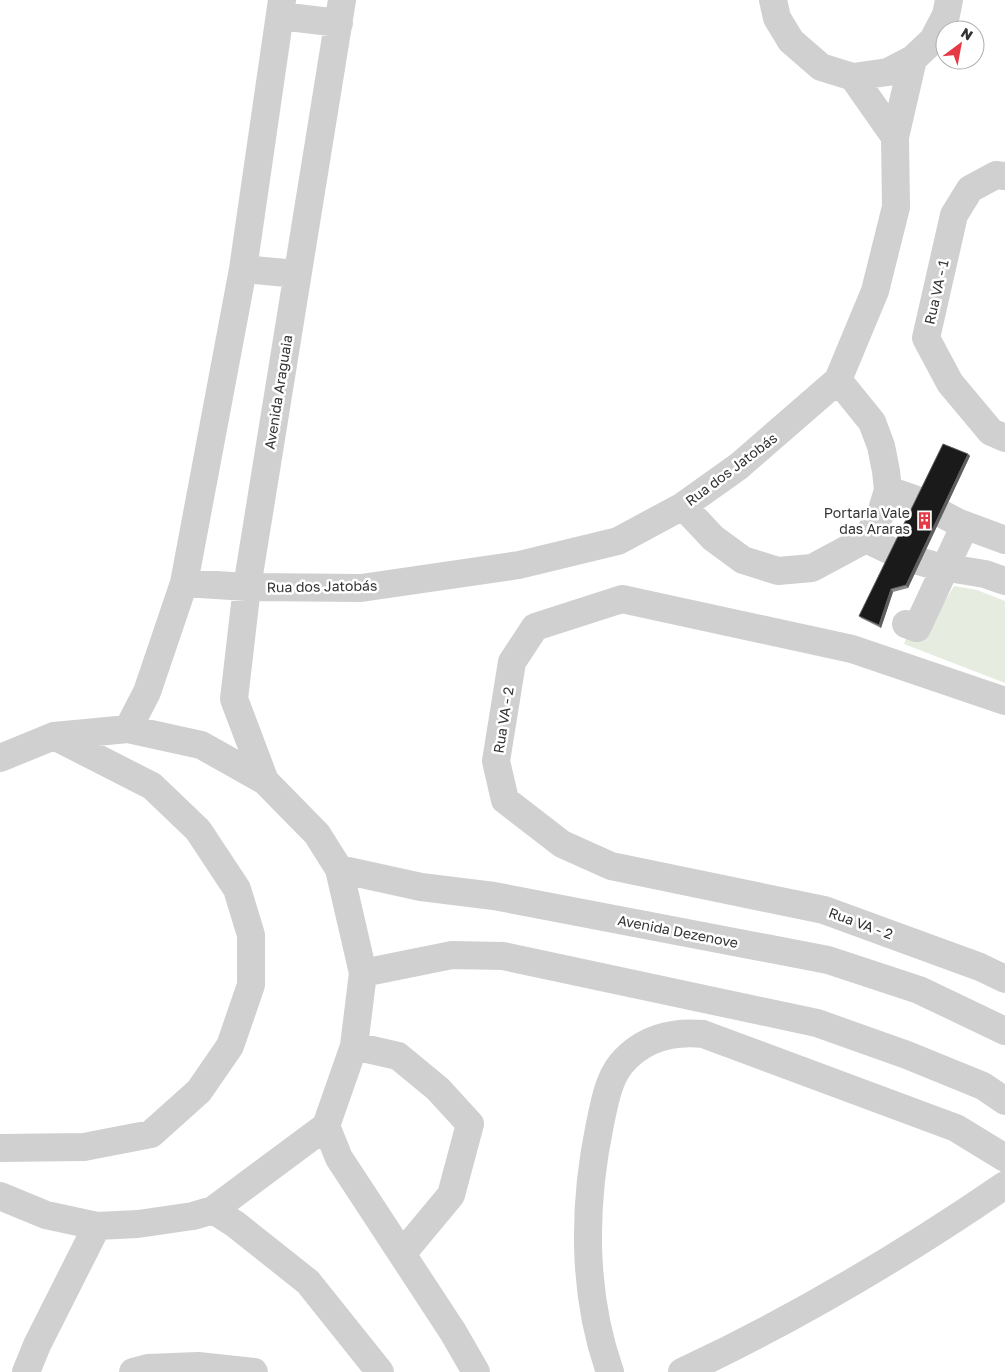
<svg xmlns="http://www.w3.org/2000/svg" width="1005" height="1372" font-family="'Golos Text',sans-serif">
<rect width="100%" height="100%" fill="#fff"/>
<path fill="#e6ecdf" d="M 954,586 L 977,590 L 1005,601 L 1005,683 L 904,644 L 908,634 L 945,601 Z"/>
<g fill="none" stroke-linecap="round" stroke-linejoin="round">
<path stroke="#d0d0d0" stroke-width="28" d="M 773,0 L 777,18 L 791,41 L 821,67 L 853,77 L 888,72 L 913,59 L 933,40 L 946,15 L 949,0
M 280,16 L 339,23
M 853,77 L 895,137
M 1005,176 L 996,175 L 970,189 L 954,215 L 926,338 L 950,383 L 991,432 L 1005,438
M 243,269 L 297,274
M 888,490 L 914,499 L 959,523 L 1005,540
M 683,506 L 713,538 L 743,560 L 778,571 L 812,568 L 866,539 L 881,513 L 888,490 L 886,471 L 881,446 L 872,422 L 838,380
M 866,539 L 904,557 L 936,566 L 985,574 L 1005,581
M 184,583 L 247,587 L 361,588 L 519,565 L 618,541 L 683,506 L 739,466 L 838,380 L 875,291 L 896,207 L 895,137 L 913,59
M 906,624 L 917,628 L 965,525
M 1005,701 L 852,649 L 622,599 L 535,627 L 512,662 L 496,761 L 505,800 L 562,844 L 611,866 L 824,910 L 980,967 L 1005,979
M 128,729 L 147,692 L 184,583 L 243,269 L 282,0
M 0,758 L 54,736 L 128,729 L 201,745 L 265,781 L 317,834 L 339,869 L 363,973 L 354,1046 L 326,1126 L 213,1210 L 193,1216 L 138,1224 L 97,1226 L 46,1215 L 0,1196
M 265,781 L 234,699 L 247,587 L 342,0
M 339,869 L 421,887 L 494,896 L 828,960 L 919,990 L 1005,1031
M 363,973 L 452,955 L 503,956 L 817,1023 L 907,1055 L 983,1086 L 1005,1101
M 354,1046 L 398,1056 L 438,1089 L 470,1124 L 451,1195 L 402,1254
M 326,1126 L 339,1158 L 453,1332 L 476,1372
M 0,1148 L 84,1147 L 151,1134 L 199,1091 L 230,1046 L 251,985 L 251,935 L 237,889 L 198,830 L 152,786 L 54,736
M 213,1210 L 235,1224 L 308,1282 L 380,1372
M 26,1372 L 37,1345 L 97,1226
M 133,1372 L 148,1368 L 198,1366 L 254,1372
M 610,1372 C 582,1293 583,1205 600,1124 C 604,1105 608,1080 621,1064 C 642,1039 672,1031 703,1034 L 956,1128 L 1005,1158
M 682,1372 C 795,1319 903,1255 1005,1185"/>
</g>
<path fill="#8c8c8c" d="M 968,454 L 970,456 L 908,588 L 893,592 L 881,628 L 861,618 L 859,616 Z"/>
<path fill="#5f5f5f" d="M 968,454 L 970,456 L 908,588 L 906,585 Z
M 891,589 L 893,592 L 881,628 L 879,625 Z"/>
<path fill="#1a1a1a" stroke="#5f5f5f" d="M 943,444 L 968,454 L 906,585 L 891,589 L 879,625 L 859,616 Z"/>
<defs>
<symbol id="building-bare" viewBox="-9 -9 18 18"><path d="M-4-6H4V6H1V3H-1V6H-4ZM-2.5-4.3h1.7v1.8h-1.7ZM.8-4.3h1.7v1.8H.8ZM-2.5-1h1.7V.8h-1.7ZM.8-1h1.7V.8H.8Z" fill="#e63946" stroke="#fff" stroke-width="2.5" paint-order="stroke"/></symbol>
</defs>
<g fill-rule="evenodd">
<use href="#building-bare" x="912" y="508" width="25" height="25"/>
</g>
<g text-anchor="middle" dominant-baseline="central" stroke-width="5" stroke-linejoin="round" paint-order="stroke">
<g font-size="14" fill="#333" stroke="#fff">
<text transform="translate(936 292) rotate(-77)">Rua VA - 1</text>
<text transform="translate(278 392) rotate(-81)">Avenida Araguaia</text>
<text transform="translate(731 469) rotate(-37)">Rua dos Jatobás</text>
<text transform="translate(322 586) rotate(-1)">Rua dos Jatobás</text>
<text transform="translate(503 720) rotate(-81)">Rua VA - 2</text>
<text transform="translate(861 923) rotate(20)">Rua VA - 2</text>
<text transform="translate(678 931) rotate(11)">Avenida Dezenove</text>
</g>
<g font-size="14" fill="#333" stroke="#fff" text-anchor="end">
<text x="910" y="512">Portaria Vale<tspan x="910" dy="16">das Araras</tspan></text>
</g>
</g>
<g transform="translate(960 45) rotate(32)"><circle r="24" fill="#ffffff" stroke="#adadad"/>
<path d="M0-4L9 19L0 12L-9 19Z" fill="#e63946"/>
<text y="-8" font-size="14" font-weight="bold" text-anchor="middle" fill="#333333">N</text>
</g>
</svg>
